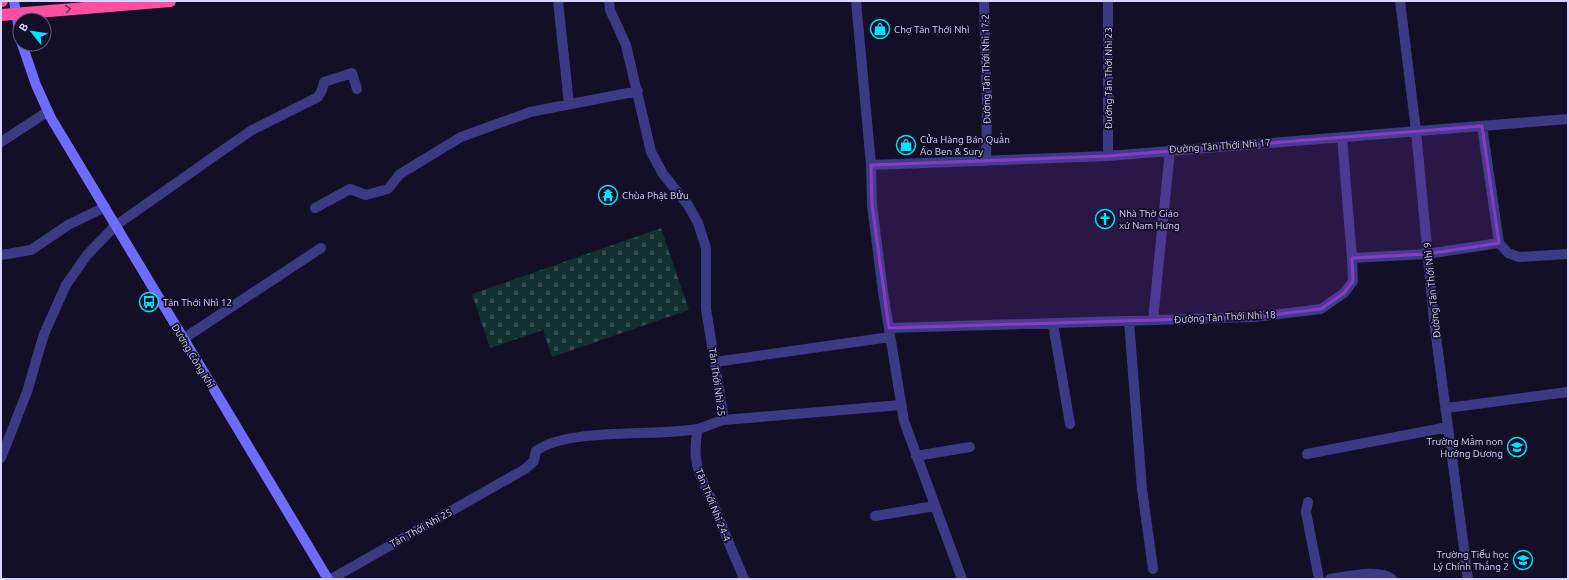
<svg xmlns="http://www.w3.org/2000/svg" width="1569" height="580" font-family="Ubuntu,sans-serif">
<defs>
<pattern id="cemetery-stones" width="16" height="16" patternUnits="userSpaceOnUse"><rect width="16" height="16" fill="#12302f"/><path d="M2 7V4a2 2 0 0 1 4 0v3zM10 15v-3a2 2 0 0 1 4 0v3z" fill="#344d4e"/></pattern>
</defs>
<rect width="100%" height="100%" fill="#130f26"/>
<path fill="url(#cemetery-stones)" d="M 661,228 L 689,310 L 552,357 L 543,330 L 490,348 L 472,294 Z"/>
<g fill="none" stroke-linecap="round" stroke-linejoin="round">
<path stroke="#3d3a85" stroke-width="10" d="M 558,1 L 569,104
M 856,1 L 871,165 L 872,205 L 883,292 L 904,421 L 962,579
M 984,1 L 987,105 L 986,161
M 1400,1 L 1416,131 L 1434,321 L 1468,579
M 1482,126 L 1499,243
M 1342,137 L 1352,258
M 1,142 L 47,112
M 1108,156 L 1108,1
M 871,165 L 1108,156 L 1568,119
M 315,208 L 350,189 L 366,195 L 388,189 L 400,174 L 461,137 L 530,112 L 638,91
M 1499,243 L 1508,253 L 1519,257 L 1568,254
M 1,255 L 31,250 L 68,225 L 105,207
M 1153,320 L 1170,150
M 1129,321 L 1142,489 L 1153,569
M 1053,324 L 1070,424
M 889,328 L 1255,317 L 1321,309 L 1344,293 L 1353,281 L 1352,258 L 1427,254 L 1499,243
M 183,339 L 321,248
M 715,362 L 890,337
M 1447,408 L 1568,392
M 724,420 L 901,405
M 698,429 C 690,465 702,477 715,508 C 724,532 734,555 744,579
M 1307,454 L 1448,427
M 916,456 L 970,447
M 1,458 L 27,392 L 44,334 L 66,285 L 87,255 L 115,226 L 216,155 L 252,130 L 318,97 L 322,90 L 324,82 L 352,73 L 357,89
M 1308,502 L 1306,512 L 1319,579
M 875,516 L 935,506
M 331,579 L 525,469 L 534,461 L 536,451 C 568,427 656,437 697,429 C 706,427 715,422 724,420 L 706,309 L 706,248 L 698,223 L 688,205 L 663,174 L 651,152 L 626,45 L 610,10 L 609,1
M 1330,579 C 1345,576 1380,569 1392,579"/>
<path stroke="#6f6bff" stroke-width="10" d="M 14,1 L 20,36
M 22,44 L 36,85 L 51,118 L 328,579"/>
<path stroke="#ff4fa3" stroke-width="12" d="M 1,1 L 2,1
M 1,15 L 170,1"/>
</g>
<defs><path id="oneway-chevron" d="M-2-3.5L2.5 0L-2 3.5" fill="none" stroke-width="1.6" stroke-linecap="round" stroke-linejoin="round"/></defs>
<use stroke="#7d2c5e" href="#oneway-chevron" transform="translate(68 9) rotate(-5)"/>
<path fill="#843dc5" fill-opacity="0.2" stroke="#843dc5" stroke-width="3" stroke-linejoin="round" d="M 1482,126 L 1499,243 L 1427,254 L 1352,258 L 1353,281 L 1344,293 L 1321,309 L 1255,317 L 889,328 L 872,205 L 871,165 L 1108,156 Z"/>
<defs>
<symbol id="shop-ring" viewBox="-11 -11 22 22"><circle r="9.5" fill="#130f26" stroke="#00e5ff" stroke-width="1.5"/><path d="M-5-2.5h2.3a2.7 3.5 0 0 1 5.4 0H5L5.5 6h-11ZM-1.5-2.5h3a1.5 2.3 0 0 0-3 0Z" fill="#00e5ff"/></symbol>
<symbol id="temple-ring" viewBox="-11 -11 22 22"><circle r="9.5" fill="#130f26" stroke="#00e5ff" stroke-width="1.5"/><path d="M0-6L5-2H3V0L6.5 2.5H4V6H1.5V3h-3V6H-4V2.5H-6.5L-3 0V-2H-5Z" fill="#00e5ff"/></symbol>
<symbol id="church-ring" viewBox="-11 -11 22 22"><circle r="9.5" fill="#130f26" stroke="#00e5ff" stroke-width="1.5"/><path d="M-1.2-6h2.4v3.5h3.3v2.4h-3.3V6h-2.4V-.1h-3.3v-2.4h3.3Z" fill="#00e5ff"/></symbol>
<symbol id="bus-ring" viewBox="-11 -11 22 22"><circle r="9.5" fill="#130f26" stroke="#00e5ff" stroke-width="1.5"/><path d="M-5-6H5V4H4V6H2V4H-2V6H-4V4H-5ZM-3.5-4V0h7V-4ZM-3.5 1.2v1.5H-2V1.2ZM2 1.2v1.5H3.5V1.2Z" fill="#00e5ff"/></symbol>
<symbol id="school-ring" viewBox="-11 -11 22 22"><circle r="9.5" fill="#130f26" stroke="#00e5ff" stroke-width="1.5"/><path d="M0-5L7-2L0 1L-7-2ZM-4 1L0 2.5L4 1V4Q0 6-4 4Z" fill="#00e5ff"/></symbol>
</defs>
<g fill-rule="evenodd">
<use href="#shop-ring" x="869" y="18" width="22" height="22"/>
<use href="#shop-ring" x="895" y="134" width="22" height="22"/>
<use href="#temple-ring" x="597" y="184" width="22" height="22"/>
<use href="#church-ring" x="1094" y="208" width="22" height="22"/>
<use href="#bus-ring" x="138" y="291" width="22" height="22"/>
<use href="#school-ring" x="1506" y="436" width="22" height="22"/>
<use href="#school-ring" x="1512" y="549" width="22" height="22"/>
</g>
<g text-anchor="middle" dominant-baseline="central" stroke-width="3.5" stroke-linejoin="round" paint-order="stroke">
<g font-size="10" fill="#d9d4ff" stroke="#130f26" text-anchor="start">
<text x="894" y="29">Chợ Tân Thới Nhì</text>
<text x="920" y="139">Cửa Hàng Bán Quần<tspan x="920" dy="12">Áo Ben &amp; Sury</tspan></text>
<text x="622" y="195">Chùa Phật Bửu</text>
<text x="1119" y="213">Nhà Thờ Giáo<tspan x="1119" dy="12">xứ Nam Hưng</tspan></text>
<text x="163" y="302">Tân Thới Nhì 12</text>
<text x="1503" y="441" text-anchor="end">Trường Mầm non<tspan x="1503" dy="12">Hướng Dương</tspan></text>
<text x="1509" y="554" text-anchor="end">Trường Tiểu học<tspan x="1509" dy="12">Lý Chính Thắng 2</tspan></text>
</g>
<g font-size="10" fill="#d9d4ff" stroke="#130f26">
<text transform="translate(986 69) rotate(-91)">Đường Tân Thới Nhì 17-2</text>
<text transform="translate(1108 78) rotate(-90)">Đường Tân Thới Nhì 23</text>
<text transform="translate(1220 146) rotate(-4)">Đường Tân Thới Nhì 17</text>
<text transform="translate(1432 290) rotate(-96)">Đường Tân Thới Nhì 9</text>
<text transform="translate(1225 317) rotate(-3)">Đường Tân Thới Nhì 18</text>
<text transform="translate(193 356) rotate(59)">Dương Công Khi</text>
<text transform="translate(717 382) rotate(82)">Tân Thới Nhì 25</text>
<text transform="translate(713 505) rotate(68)">Tân Thới Nhì 24-4</text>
<text transform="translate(421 528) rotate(-29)">Tân Thới Nhì 25</text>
</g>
</g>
<rect width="1569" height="580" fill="none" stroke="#d9d4ff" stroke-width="4"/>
<g transform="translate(32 32) rotate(300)"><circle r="19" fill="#130f26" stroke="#625e7d"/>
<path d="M0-3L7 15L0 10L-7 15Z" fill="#00e5ff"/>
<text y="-6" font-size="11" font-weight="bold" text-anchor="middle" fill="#d9d4ff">B</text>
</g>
</svg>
